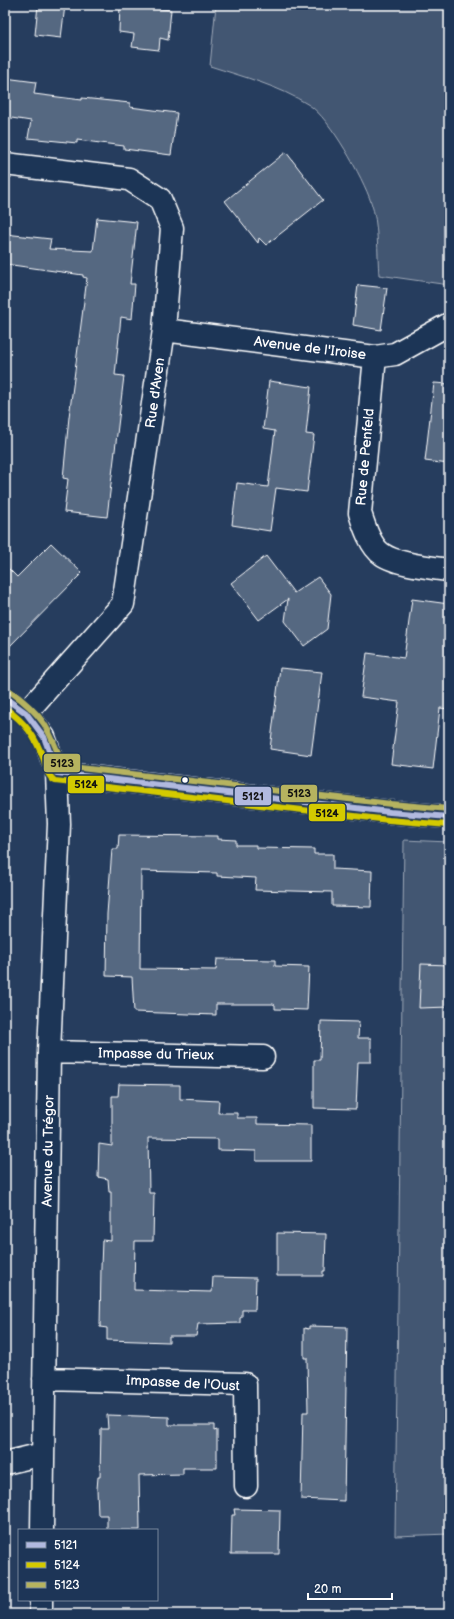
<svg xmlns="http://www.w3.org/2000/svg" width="454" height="1619" font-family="'Balsamiq Sans',sans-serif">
<rect width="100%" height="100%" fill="#263d5e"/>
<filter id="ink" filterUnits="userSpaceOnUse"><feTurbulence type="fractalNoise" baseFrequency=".025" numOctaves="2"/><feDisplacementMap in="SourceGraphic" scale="8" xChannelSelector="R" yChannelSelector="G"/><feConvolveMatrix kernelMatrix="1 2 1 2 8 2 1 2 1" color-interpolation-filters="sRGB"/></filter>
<g filter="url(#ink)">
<path fill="#344a68" d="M 418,1608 L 418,1614 L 392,1614 Z"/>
<path fill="#425672" stroke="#a0aab8" d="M 216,5 L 449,5 L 449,285 L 379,275 C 377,252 379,224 371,202 C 363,178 330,118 309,105 C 279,86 244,77 210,66 Z
M 404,840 L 449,842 L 449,1534 L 395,1536 Z"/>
<path fill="#556781" stroke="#fff" d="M 38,5 L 65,5 L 61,38 L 35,35 Z
M 120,5 L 171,10 L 168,40 L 160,38 L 159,50 L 132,47 L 134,34 L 119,32 Z
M 5,78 L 36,82 L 34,94 L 82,100 L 82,98 L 130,103 L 130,107 L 177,113 L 171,155 L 124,149 L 124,146 L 77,140 L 77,143 L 28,138 L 31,121 L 5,117 Z
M 286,152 L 323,200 L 266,245 L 259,238 L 258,243 L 225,201 Z
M 97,218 L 137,222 L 130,284 L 135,284 L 132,319 L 121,317 L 115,375 L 124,376 L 107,517 L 64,512 L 68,479 L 63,478 L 69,417 L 87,278 L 83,277 L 83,275 L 5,264 L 5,234 L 51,239 L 49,249 L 93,251 Z
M 358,285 L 387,288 L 381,330 L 353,325 Z
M 269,381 L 311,387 L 306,434 L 314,435 L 307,492 L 276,488 L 270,531 L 232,525 L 237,483 L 268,487 L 275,431 L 263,429 Z
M 434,383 L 449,384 L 449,464 L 425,461 Z
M 51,543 L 82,573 L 5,651 L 5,565 L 17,577 Z
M 266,556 L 294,593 L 318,577 L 331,594 L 327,629 L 304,646 L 285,621 L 288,599 L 259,620 L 231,583 Z
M 412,599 L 449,604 L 449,635 L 446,664 L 449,665 L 449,709 L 440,708 L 433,769 L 391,764 L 399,702 L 361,697 L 367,653 L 404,658 Z
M 280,668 L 322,672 L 311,755 L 270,749 Z
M 119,835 L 218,836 L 218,839 L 236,840 L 236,845 L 256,845 L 256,848 L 314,849 L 314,854 L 333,854 L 333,869 L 372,871 L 371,907 L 332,906 L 332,892 L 255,890 L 256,878 L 217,876 L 217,873 L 141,871 L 140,969 L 216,970 L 217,959 L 275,960 L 275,966 L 309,967 L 307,1010 L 275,1009 L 275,1005 L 273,1004 L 216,1004 L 216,1015 L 134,1012 L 132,977 L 106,976 L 107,914 L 112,849 L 118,849 Z
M 421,964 L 449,965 L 449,1007 L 419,1008 Z
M 321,1021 L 359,1022 L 358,1038 L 371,1038 L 371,1062 L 358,1062 L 356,1109 L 314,1108 L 314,1060 L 320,1060 Z
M 119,1084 L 180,1085 L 180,1099 L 219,1101 L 218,1113 L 237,1113 L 237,1118 L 257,1118 L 257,1124 L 311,1125 L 311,1161 L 256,1161 L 256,1151 L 218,1150 L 218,1139 L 148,1138 L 149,1193 L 154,1193 L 153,1241 L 135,1241 L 134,1290 L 212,1292 L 213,1277 L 256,1278 L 255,1310 L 242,1310 L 242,1317 L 240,1318 L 240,1323 L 198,1324 L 196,1336 L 169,1336 L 169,1342 L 107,1340 L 107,1328 L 100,1327 L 101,1267 L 102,1240 L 111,1241 L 111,1192 L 109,1192 L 108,1179 L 98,1177 L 99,1144 L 112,1146 L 112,1096 L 118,1096 Z
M 277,1233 L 326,1234 L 325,1271 L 323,1271 L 323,1276 L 277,1276 Z
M 309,1326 L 347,1327 L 344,1501 L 301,1499 L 303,1412 L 308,1412 L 307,1358 L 304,1358 L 304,1328 L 309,1329 Z
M 107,1415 L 169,1417 L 169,1425 L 214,1425 L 214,1431 L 217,1430 L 217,1468 L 183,1468 L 183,1474 L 139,1475 L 140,1530 L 107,1530 L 107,1515 L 98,1515 L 97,1489 L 98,1477 L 100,1477 L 101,1429 L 108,1429 Z
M 234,1509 L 280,1510 L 279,1554 L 231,1554 L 232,1515 L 235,1515 Z"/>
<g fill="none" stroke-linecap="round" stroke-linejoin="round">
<defs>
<path id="minor" d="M 5,164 L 129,179 L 160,199 L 172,228 L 164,330 L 123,604 L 26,713
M 164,330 L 375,357 L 395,354 L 449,324
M 375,357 L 360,513 C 364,526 371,547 382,554 C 395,564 432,568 449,570
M 5,698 L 26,713 L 44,737 L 57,773 L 59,824 L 49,1052 L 42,1530
M 57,773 L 390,812 L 449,817
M 49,1052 L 263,1057
M 44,1379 L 245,1384 L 246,1486
M 5,1463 L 43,1454
M 41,1614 L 41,1600"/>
</defs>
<use href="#minor" stroke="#fff" stroke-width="25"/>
<use href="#minor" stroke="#1d3557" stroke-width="22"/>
<defs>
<path id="bus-1" d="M 5,698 L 26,713 L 44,737 L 57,773
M 57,773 L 390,812 L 449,817"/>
<path id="bus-2" d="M 5,708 C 26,723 35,736 44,760 C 46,767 48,777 55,781 L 389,820 L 448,825"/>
<path id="bus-3" d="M 10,691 C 43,715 49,728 63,766 L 391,804 L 449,809"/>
</defs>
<use href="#bus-1" stroke="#1d3557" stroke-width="9"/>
<use href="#bus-2" stroke="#1d3557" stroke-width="9"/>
<use href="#bus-3" stroke="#1d3557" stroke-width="9"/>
<use href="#bus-1" stroke="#b1b9df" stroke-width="6"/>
<use href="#bus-2" stroke="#d4ca00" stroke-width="6"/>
<use href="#bus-3" stroke="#b6b35f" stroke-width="6"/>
</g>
</g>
<circle fill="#fff" stroke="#1d3557" stroke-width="1.5" cx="185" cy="780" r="3.5"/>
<g text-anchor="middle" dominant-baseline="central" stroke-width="3" stroke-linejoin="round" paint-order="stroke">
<g font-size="14" fill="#fff" stroke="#1d3557">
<text transform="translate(310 348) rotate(7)">Avenue de l'Iroise</text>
<text transform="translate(155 393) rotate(-82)">Rue d'Aven</text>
<text transform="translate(365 457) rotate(-85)">Rue de Penfeld</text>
<text transform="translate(156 1054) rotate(1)">Impasse du Trieux</text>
<text transform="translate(48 1151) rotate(-89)">Avenue du Trégor</text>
<text transform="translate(183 1383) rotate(3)">Impasse de l'Oust</text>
</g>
</g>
<g stroke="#1d3557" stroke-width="1.5">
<rect x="43" y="753" width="38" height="20" rx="4" fill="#b6b35f"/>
<rect x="67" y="775" width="38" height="19" rx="4" fill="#d4ca00"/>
<rect x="280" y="784" width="38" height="19" rx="4" fill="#b6b35f"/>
<rect x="234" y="786" width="38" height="20" rx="4" fill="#b1b9df"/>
<rect x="308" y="803" width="38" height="19" rx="4" fill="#d4ca00"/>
</g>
<g font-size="11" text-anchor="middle" font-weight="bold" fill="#111">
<text x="62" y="767">5123</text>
<text x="86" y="788">5124</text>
<text x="299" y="797">5123</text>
<text x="253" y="800">5121</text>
<text x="327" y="817">5124</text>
</g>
<rect width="454" height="1619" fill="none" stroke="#1d3557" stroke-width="20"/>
<rect x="10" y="10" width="434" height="1599" fill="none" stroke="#fff" stroke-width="1.5" filter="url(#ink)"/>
<rect x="18" y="1529" width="140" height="72" fill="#1d3557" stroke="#77869a"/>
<rect x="26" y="1542" width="20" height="6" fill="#b1b9df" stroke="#77869a"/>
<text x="54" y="1549" font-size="12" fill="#ffffff">5121</text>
<rect x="26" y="1562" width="20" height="6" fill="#d4ca00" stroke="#77869a"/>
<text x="54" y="1569" font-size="12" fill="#ffffff">5124</text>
<rect x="26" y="1582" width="20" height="6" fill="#b6b35f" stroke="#77869a"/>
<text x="54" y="1589" font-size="12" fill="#ffffff">5123</text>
<path d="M308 1593v6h84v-6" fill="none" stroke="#ffffff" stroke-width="2"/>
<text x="314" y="1593" font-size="12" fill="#ffffff" stroke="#1d3557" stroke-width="3" paint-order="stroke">20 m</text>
</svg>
